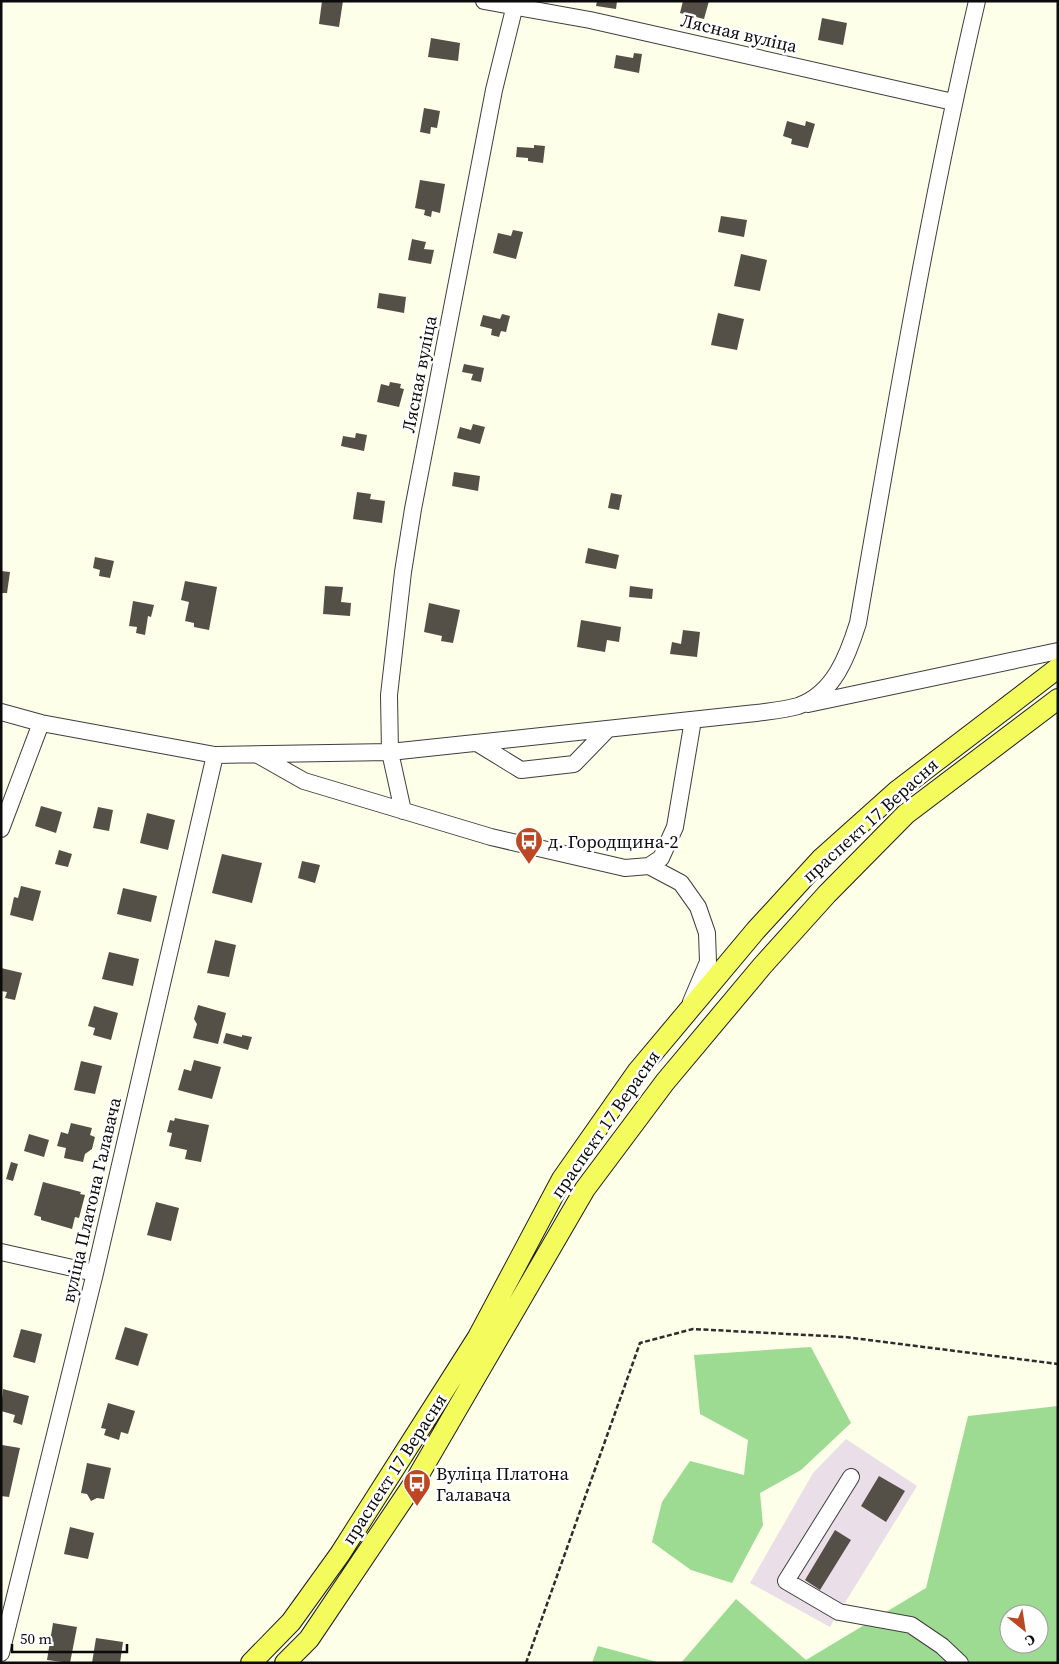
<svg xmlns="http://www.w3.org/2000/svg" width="1059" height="1664" font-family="'Source Serif 4',serif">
<rect width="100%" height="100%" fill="#fdffe9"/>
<path fill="#eadee8" d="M 846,1439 L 917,1486 L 830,1627 L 750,1583 L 813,1473 Z"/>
<path fill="#9dda92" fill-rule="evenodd" d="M 811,1347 L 851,1423 L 801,1470 L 760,1493 L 763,1525 L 732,1583 L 691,1570 L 652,1542 L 662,1502 L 690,1461 L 744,1475 L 748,1440 L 700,1414 L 694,1355 Z
M 1058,1406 L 1058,1663 L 681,1663 L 736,1599 L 806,1660 L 926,1588 L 968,1416 ZM 1009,1614 L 1039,1614 L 1039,1644 L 1009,1644 Z
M 598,1646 L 661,1663 L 592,1663 Z"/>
<path fill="#545047" d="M 322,1 L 343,1 L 339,27 L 319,24 Z
M 597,1 L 617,1 L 616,9 L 596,6 Z
M 683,1 L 709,1 L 704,19 L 680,13 Z
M 822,18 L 847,23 L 843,45 L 818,40 Z
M 431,38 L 460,43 L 458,61 L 428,57 Z
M 634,53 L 642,54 L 639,73 L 614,68 L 616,55 L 633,58 Z
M 424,108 L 440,111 L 437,128 L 431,127 L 430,134 L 420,132 Z
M 787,121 L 805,126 L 806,121 L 815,124 L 808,148 L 791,144 L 792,139 L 783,136 Z
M 534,145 L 545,146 L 543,163 L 528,161 L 528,158 L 516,157 L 517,147 L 534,148 Z
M 420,180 L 445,184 L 440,213 L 432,211 L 431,217 L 424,215 L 425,210 L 415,208 Z
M 721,216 L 747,220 L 744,237 L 718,232 Z
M 513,230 L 523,232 L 516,259 L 493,253 L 498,233 L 511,236 Z
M 412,239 L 426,242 L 424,249 L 434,250 L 431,264 L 408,260 Z
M 741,254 L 767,260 L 760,291 L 734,286 Z
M 379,293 L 406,297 L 404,313 L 377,308 Z
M 718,313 L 744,319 L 737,350 L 711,345 Z
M 502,314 L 510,316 L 506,332 L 501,331 L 499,337 L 491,335 L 492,329 L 480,326 L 483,315 L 500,319 Z
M 464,364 L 484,368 L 481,382 L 471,380 L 473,374 L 462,372 Z
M 390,382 L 401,384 L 400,388 L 404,389 L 399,407 L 377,402 L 381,384 L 389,386 Z
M 473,424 L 485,427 L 480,444 L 457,438 L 460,427 L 471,430 Z
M 356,433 L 367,435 L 364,451 L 341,446 L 343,436 L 355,438 Z
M 454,472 L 480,476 L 478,491 L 452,486 Z
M 357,492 L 371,494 L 370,499 L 385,501 L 382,523 L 353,519 Z
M 611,493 L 622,495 L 619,510 L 608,508 Z
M 588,548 L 619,555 L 616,569 L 585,563 Z
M 95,557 L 114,561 L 110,578 L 99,576 L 100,570 L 93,568 Z
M 1,571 L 10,572 L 7,593 L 1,593 Z
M 185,581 L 217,587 L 209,630 L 194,627 L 194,623 L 185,621 L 189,602 L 181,600 Z
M 325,586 L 343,587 L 341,602 L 351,603 L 350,616 L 323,614 Z
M 630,586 L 653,589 L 652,599 L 629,597 Z
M 133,601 L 154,605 L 151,617 L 148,616 L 145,635 L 136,633 L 137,627 L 129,626 Z
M 429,603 L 460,610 L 453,643 L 441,641 L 442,636 L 424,632 Z
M 581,620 L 621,627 L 619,642 L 607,640 L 605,652 L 577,647 Z
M 683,630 L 700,632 L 697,657 L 670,654 L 672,642 L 681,644 Z
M 41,806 L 62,812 L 56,833 L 35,826 Z
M 98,807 L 113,810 L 109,831 L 93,828 Z
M 147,813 L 175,820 L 168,850 L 140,843 Z
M 59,850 L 72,854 L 68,867 L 55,864 Z
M 222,854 L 262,863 L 252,903 L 212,893 Z
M 302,861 L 320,865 L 315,883 L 298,878 Z
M 21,886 L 41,891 L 33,921 L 10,915 L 14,897 L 18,898 Z
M 123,888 L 157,896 L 151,922 L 117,914 Z
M 215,940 L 236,945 L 229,977 L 207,973 Z
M 109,952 L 139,959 L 133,986 L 102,979 Z
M 1,968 L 22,973 L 15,1000 L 5,998 L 7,992 L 1,991 Z
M 198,1005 L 226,1013 L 218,1044 L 193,1038 L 197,1024 L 194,1019 Z
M 94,1006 L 118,1013 L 111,1040 L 93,1035 L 95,1028 L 88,1026 Z
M 226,1033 L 242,1037 L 242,1035 L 252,1037 L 248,1050 L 223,1043 Z
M 194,1060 L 221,1067 L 212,1099 L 178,1090 L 184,1069 L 191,1071 Z
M 81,1061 L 102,1066 L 95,1094 L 74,1090 Z
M 175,1118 L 209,1125 L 201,1162 L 185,1159 L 187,1150 L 169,1146 L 172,1133 L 167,1132 L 170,1120 L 174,1121 Z
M 71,1123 L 92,1128 L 90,1135 L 95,1137 L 92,1149 L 85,1154 L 83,1162 L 64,1158 L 66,1148 L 57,1146 L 61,1132 L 68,1134 Z
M 29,1134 L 49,1140 L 44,1157 L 24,1151 Z
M 11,1162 L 18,1164 L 13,1181 L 6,1179 Z
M 43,1182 L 81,1192 L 80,1194 L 85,1195 L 79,1218 L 75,1217 L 72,1229 L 41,1220 L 41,1217 L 34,1215 Z
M 156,1202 L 179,1208 L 171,1241 L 147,1235 Z
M 125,1327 L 148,1334 L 138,1366 L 115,1359 Z
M 21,1329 L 42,1334 L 35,1363 L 13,1357 Z
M 3,1389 L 29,1396 L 22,1425 L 13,1422 L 15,1415 L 1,1411 Z
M 108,1403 L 135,1411 L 128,1434 L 121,1432 L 119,1440 L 104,1435 L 106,1429 L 101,1428 Z
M 2,1445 L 20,1448 L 9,1497 L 1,1496 Z
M 87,1463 L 111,1468 L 104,1499 L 97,1498 L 91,1501 L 87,1494 L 81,1493 Z
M 879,1476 L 905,1491 L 886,1522 L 861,1506 Z
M 70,1527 L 94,1533 L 88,1559 L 64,1554 Z
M 835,1530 L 851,1540 L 820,1590 L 805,1580 Z
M 53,1623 L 77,1627 L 70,1663 L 47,1660 Z
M 96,1638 L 123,1642 L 120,1663 L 92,1663 Z"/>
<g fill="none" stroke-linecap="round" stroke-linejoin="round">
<defs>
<path id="minor" d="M 484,1 L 590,20 L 953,102
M 808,704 L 1058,651
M 1,712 L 41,723 L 215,755 L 390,752 L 756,713 C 770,711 785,710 798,706 C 834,694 848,655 858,623 C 894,415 929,207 977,1
M 477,743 L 521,770 L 574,764 L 608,729
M 258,755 L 304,781 L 491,837 L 625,868 L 649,866 L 661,858 L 675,827 L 693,720
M 403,811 L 390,752 L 389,695 L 403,572 L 413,509 L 475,189 L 494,90 L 516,1
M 1,829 L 41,723
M 649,866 L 681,883 L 698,907 L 707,933 L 708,962 L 691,1002
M 1,1252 L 95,1273
M 851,1477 L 786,1581 L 839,1612 L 911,1625 L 942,1646 L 960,1663
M 1,1653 L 95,1273 L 215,755"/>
<path id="major" d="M 251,1663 L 291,1622 L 340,1554 L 478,1337 L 562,1179 L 637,1072 L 756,930 L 821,859 L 897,791 L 1058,668
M 285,1663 L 309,1639 L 414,1483 L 585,1189 L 665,1082 L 763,965 L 827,894 L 906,814 L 1058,699"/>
</defs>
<use href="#minor" stroke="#3e3e3e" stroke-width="18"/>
<use href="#major" stroke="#1c1c1c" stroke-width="22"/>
<path stroke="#2d2d2d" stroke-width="2.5" stroke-dasharray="5 2.5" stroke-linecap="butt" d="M 526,1663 L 640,1343 L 693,1329 L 845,1337 L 1058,1364"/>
<use href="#minor" stroke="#fff" stroke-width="16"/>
<use href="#major" stroke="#f4fb5d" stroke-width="20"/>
</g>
<defs>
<symbol id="bus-pin" viewBox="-11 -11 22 30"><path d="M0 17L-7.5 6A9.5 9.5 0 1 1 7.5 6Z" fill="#bc4722" stroke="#fff"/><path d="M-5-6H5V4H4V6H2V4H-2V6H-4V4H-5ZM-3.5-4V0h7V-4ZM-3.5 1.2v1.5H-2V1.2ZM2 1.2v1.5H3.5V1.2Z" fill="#fff"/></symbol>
</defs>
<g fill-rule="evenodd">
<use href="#bus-pin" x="513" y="825" width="32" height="43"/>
<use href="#bus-pin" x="401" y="1467" width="32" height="43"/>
</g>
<g text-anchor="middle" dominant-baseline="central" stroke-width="5" stroke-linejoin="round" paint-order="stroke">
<g font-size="18" fill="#0b0b0b" stroke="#fff">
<text transform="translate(739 33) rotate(13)">Лясная вуліца</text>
<text transform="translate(419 374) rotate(-79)">Лясная вуліца</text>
<text transform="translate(870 820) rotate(-42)">праспект 17 Верасня</text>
<text transform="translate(605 1124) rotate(-55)">праспект 17 Верасня</text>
<text transform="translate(91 1200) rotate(-77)">вуліца Платона Галавача</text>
<text transform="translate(394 1469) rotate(-57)">праспект 17 Верасня</text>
</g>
<g font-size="18" fill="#0b0b0b" stroke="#fff" text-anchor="start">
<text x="548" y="841">д. Городщина-2</text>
<text x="436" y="1473">Вуліца Платона<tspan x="436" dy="21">Галавача</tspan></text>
</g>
</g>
<rect width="1059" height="1664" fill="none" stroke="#0b0b0b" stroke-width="5"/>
<g transform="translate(1024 1629) rotate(150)"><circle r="24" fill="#ffffff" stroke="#9d9d9d"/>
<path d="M0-4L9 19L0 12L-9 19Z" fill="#bc4722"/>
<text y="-8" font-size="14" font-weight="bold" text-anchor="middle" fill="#0b0b0b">С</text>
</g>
<path d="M12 1644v8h115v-8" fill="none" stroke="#0b0b0b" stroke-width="2.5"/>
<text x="20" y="1644" font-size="15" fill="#0b0b0b" stroke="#ffffff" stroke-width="4" paint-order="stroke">50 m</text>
</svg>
